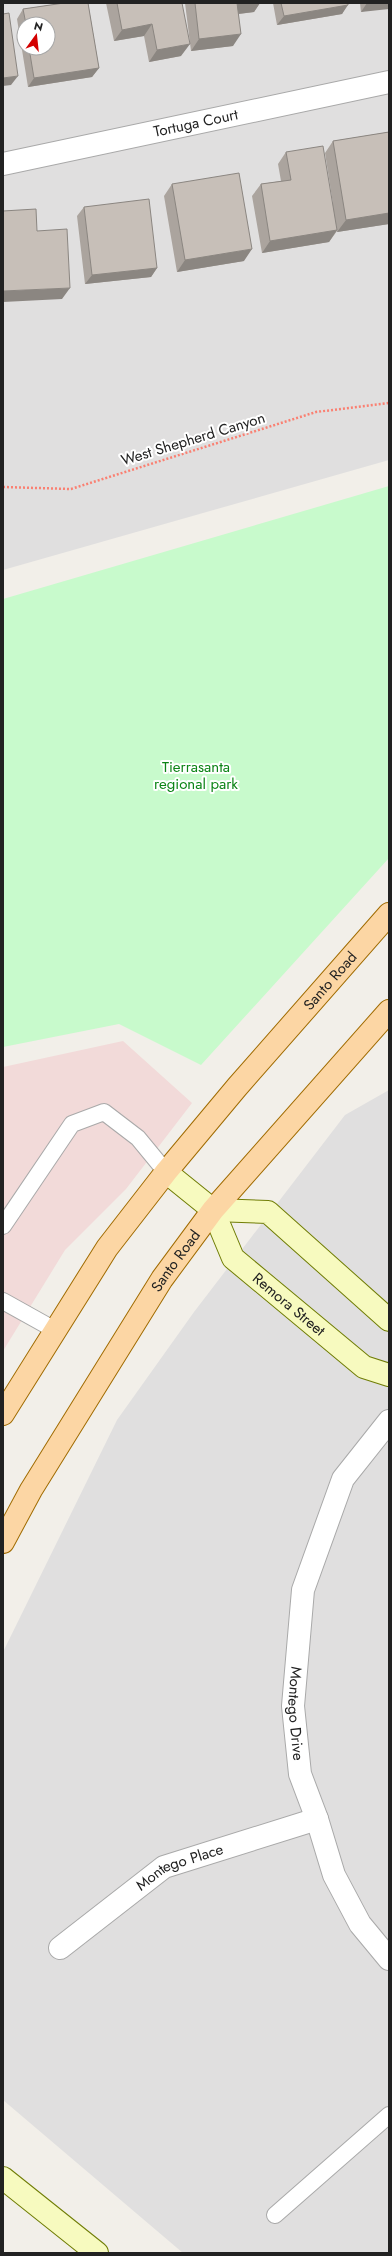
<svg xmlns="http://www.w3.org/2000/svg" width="392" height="2256" font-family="Jost,sans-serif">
<rect width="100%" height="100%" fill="#f2efe9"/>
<path fill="#e0dfdf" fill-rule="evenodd" d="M 3,3 L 389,3 L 389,460 L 3,570 ZM 24,24 L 48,24 L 48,48 L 24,48 Z
M 389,1090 L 389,2253 L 183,2253 L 3,2100 L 3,1652 L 117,1420 L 194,1312 L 345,1115 Z"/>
<path fill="#f2dad9" d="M 123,1041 L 192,1103 L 126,1189 L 65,1250 L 3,1351 L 3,1067 Z"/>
<path fill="#c8facc" d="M 389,486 L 389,858 L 201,1065 L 119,1024 L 3,1047 L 3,599 Z"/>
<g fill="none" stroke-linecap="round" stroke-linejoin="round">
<defs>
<path id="lane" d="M 3,1226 L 72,1124 L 104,1112 L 138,1138 L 166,1172
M 3,1301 L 55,1330
M 275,2215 L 389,2115"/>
<g id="street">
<path id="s1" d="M 3,164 L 389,82"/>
<path id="s2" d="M 389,1421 L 343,1479 L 303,1590 L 293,1706 L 300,1774 L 317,1819 L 334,1875 L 360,1924 L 389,1959"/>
<path id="s3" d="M 60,1948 L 164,1867 L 317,1819"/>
</g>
<g id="secondary">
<path id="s4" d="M 166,1172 L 213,1210 L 233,1258 L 364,1367 L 389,1375"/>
<path d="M 213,1210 L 268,1212 L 389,1320"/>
<path d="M 3,2178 L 97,2253"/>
</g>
<g id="primary">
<path id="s5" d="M 3,1414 L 107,1248 L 166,1172 L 237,1087 L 389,914"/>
<path id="s6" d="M 3,1542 L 31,1490 L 162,1279 L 213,1210 L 389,1011"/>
</g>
</defs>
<use href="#lane" stroke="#a9a9a9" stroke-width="18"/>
<use href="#street" stroke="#a9a9a9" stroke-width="24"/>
<use href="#secondary" stroke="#707d05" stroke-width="24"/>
<use href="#primary" stroke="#a06b00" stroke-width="24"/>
<path stroke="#fa8072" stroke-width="2.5" stroke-dasharray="2 2" stroke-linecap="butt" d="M 3,487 L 71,489 L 316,412 L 389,403"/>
<use href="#lane" stroke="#fff" stroke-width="16"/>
<use href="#street" stroke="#fff" stroke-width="22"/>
<use href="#secondary" stroke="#f7fabf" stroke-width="22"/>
<use href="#primary" stroke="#fcd6a4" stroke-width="22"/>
</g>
<path fill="#aba49e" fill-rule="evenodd" d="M 64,3 L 88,3 L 99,68 L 92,77 L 28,87 L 17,19 L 23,9 ZM 24,24 L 48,24 L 48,48 L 24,48 Z
M 106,3 L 182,3 L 181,56 L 149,62 L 144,36 L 114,41 Z
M 185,3 L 260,3 L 254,12 L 239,14 L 233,46 L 191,51 Z
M 273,3 L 348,3 L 342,14 L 277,25 Z
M 360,3 L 389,3 L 361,12 Z
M 389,132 L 389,224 L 337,232 L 337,231 L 329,242 L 262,253 L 252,196 L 261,184 L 281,181 L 278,164 L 286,152 L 333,204 L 325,153 L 333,141 Z
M 172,184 L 244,261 L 177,272 L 164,196 Z
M 84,207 L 157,268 L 151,277 L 85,284 L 77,216 Z"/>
<path fill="#8b8681" d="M 237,3 L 260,3 L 254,12 L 229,15 Z
M 367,3 L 389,3 L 389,9 L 361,12 Z
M 348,5 L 342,14 L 277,25 L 284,16 Z
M 152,24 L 144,36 L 114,41 L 122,30 Z
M 241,34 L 233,46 L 191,51 L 199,39 Z
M 190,44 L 181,56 L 149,62 L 157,50 Z
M 99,68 L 92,77 L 28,87 L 34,78 Z
M 18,76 L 11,85 L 3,86 L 3,78 Z
M 389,213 L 389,224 L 337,232 L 346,220 Z
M 337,230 L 329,242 L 262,253 L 270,241 Z
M 252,249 L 244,261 L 177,272 L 185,260 Z
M 157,268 L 151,277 L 85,284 L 92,275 Z
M 70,288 L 62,299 L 3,302 L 3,291 Z"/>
<path fill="#c7bfb8" stroke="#8b8681" d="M 64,3 L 88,3 L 99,68 L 34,78 L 29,48 L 48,48 L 48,24 L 26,24 L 23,9 Z
M 117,3 L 182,3 L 190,44 L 157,50 L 152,24 L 122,30 Z
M 195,3 L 238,3 L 237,3 L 241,34 L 199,39 Z
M 281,3 L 348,3 L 348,5 L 284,16 Z
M 9,13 L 18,76 L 3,78 L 3,14 Z
M 389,132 L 389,213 L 346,220 L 333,141 Z
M 323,146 L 337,230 L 270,241 L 261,184 L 291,180 L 286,152 Z
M 239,173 L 252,249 L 185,260 L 172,184 Z
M 149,199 L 157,268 L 92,275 L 84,207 Z
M 36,209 L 37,231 L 67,229 L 70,288 L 3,291 L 3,211 Z"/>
<g text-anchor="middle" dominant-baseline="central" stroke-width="4" stroke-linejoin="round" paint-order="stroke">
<g font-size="15" fill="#222" stroke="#fff">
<text stroke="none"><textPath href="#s1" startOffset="197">Tortuga Court</textPath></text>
<text transform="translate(193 439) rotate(-17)">West Shepherd Canyon</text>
<text stroke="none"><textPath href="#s5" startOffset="544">Santo Road</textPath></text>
<text stroke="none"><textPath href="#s6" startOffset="330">Santo Road</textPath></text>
<text stroke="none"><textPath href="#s4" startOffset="185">Remora Street</textPath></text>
<text stroke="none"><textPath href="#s2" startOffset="316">Montego Drive</textPath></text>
<text stroke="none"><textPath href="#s3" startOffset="146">Montego Place</textPath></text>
</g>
<g font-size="15" fill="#0c8416" stroke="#fff">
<text x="196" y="767">Tierrasanta<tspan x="196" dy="17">regional park</tspan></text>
</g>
</g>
<rect width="392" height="2256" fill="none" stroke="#222222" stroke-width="8"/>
<g transform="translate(36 36) rotate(15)"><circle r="19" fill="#ffffff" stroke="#a7a7a7"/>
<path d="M0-3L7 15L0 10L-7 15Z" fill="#d40000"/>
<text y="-6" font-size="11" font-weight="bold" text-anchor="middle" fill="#222222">N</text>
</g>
</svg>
